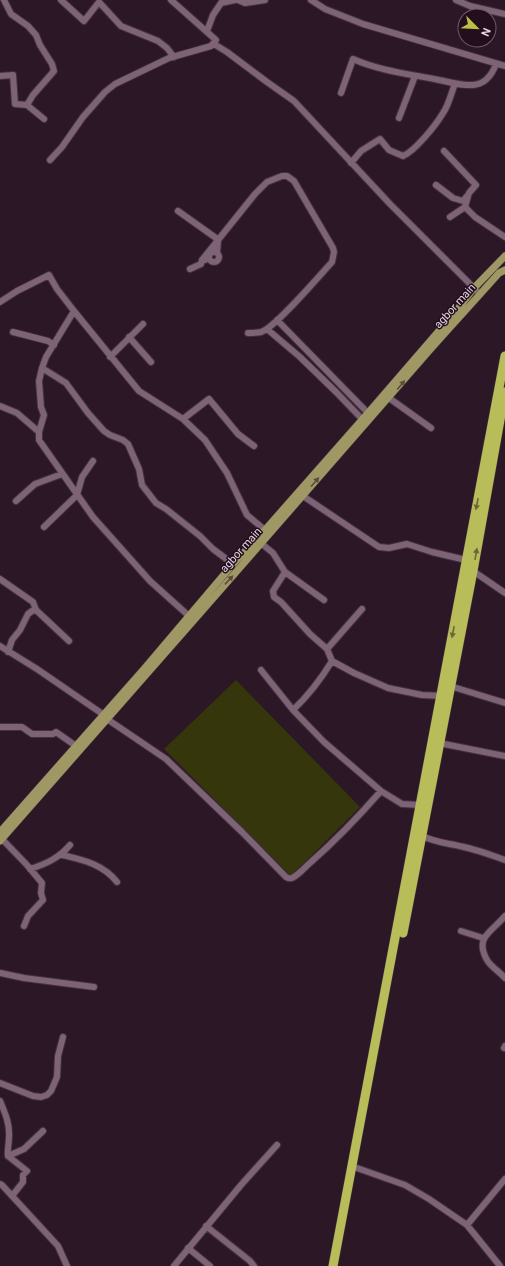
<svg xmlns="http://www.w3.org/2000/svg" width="505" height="1266" font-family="Roboto,sans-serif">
<rect width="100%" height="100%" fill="#2c1726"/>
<path fill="#35360b" d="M 236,680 L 360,807 L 291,876 L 164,749 Z"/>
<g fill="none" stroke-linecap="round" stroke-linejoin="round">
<defs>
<path id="minor" d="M 4,0 L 11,14 L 28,26 L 36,35 L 40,45 L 52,64 L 54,71 L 33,95 L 27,105
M 61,0 L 84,21 L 99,2 L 121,26 L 158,41 L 167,48 L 174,57
M 238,0 L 245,3 L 265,0
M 311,0 L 325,9 L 363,24 L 505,66
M 456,0 L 470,6 L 505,14
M 207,31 L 213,15 L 221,3 L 235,0
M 214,44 L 227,52 L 267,82 L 294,101 L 390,204 L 480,294
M 0,76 L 13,75 L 15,104 L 27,105 L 44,119
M 341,93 L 353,59 C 380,71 410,74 439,80 C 450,82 461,86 473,85 C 485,84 492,75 496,64
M 399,118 L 415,76
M 444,151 L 476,185 L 469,193 L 465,207 L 475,217 L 505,237
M 50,160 L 62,147 L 83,117 L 105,92 L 115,84 L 169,58 L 211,46 L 216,40 L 171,0
M 351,163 L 361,151 L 380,139 L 389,150 L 403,156 C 415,151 436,125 443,113 C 449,105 451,93 455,84
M 436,185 L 453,198 L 463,201 L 467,196
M 178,211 L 216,238 L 218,241 L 217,253
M 450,217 L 465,207
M209 257a5 5 0 1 1 10 0a5 5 0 1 1-10 0Z
M 202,260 L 255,194 L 267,182 L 282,176 L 287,176 L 294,181 L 333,248 L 334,252 L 332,262 C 319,276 275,328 261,332 C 257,333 252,333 248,333
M 190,269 L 201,264 L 202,260 L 205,260
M 0,302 L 17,291 L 49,275 L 57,289 L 74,311 L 139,391 L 183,419 L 205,440 L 227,473 L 247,515 L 265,530
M 74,311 L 46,357 L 42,368 L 39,381 L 41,407 L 44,415 L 39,432 L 39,440 L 93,517 L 150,581 L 189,616
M 277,320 L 368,413
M 267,329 L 300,357 L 336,392 L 362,419
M 13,332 L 48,341 L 54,345
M 129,337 L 151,362
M 110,357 L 143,324
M 42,368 L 66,383 L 88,413 L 104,431 L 110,435 L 123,440 L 128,444 L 139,469 L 142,485 L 156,503 L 166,509 L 200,536 L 213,549 L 233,564
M 389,398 L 431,428
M 0,406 L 17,413 L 39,432
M 183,419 L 209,399 L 238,434 L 254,446
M 303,496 L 379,547 L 389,548 L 407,544 L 432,552 L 466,560
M 16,501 L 35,484 L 62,474
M 44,527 L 77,495 L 82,477 L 93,461
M 262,544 L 273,553 L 285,572 L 273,591 L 274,597 L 281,602 L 310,634 L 327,649 L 332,661 L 354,673 L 388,688 L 422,695 L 444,696
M 473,571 L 505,593
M 285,572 L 324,600
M 0,579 L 33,602 L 36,610
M 0,646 L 37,669 L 104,715
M 327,649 L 362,609
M 8,652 L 12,640 L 20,630 L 28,614 L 32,611 L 36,610 L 69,641
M 332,661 C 321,679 309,695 293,710 L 324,742 L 381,791 L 402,804 L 420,805
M 261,670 L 293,710
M 450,686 L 505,703
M 107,719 L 166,759 L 242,832 L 286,877 C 288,878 289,879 292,878 C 299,875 305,867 311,862 C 336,840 359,816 381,791
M 0,727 L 22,727 L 32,734 L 53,734 L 56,732 L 76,746
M 439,743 L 505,756
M 422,836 C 437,843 448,843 464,847 C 478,850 491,855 505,860
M 2,839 L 27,865 L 42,883 L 41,893 L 43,900 L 28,916 L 24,926
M 62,855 C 83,860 103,864 117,882
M 30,869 C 46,864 59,858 70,845
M 505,916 C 492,932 474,937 487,960 C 491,967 500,972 505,978
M 461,931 L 483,938
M 0,973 L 24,978 L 94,987
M 504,1048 L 505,1046
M 0,1083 L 33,1096 L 41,1097 L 47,1095 L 51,1091 L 57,1077 L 58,1056 L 63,1037
M 0,1101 C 5,1113 10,1124 9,1137 C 9,1144 7,1150 8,1156 L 24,1149 L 43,1131
M 8,1156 L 27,1171 L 23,1175 L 23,1182 L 12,1196
M 357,1168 L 405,1185 L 429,1199 L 467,1225 L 500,1266
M 0,1184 L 2,1185 L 58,1246 L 67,1266
M 467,1225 L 505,1179
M 206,1226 L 250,1261 L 254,1266
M 188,1248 L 210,1266
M 174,1266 L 241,1185 L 277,1145"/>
<path id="major" d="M 0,832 L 144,669 L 233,564 L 265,530 L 368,413 L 457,310 L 474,288 L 505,256
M 0,841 C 143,678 286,516 428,352 C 451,326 475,300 499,273 L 505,270"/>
<path id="highway" d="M 403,933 L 473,571 L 505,392
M 333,1266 L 505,356"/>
</defs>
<use href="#minor" stroke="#41323d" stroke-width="8"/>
<use href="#major" stroke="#41323d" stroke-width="8"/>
<use href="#highway" stroke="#41323d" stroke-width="10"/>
<use href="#minor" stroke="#7d6375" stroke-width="6"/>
<use href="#major" stroke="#a09864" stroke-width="7"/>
<use href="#highway" stroke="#b8bc59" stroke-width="9"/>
</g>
<defs><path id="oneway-solid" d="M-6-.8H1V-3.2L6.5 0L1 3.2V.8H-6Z"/></defs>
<g fill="#5b4c3d">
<use href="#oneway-solid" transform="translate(401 385) rotate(-50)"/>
<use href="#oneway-solid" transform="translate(315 482) rotate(-49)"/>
<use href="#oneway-solid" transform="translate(229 580) rotate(-47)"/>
</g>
<g fill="#6d653b">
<use href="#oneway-solid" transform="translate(477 504) rotate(101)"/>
<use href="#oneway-solid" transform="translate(476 554) rotate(-80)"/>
<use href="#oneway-solid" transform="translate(453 632) rotate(101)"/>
</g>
<g text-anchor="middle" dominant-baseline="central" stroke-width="3" stroke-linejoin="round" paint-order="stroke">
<g font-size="11" fill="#e6d7e1" stroke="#220e1d">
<text transform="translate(455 306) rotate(-48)">agbor main</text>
<text transform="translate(241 550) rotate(-48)">agbor main</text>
</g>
</g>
<g transform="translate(477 28) rotate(114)"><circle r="19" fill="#220e1d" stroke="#705e6b"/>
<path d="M0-3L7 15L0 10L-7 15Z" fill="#bcbf44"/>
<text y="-6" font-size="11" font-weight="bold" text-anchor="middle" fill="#e6d7e1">N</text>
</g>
</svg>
